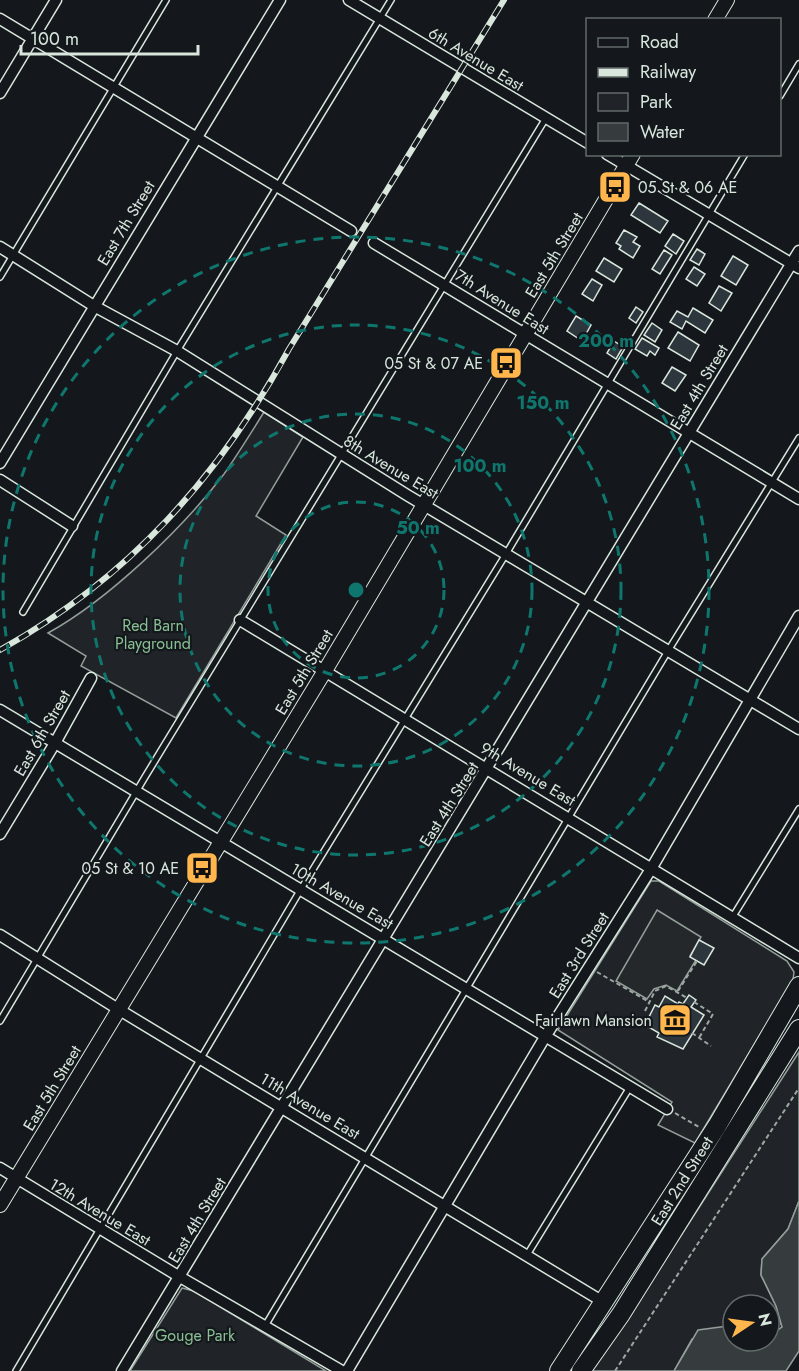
<svg xmlns="http://www.w3.org/2000/svg" width="799" height="1371" font-family="Jost,sans-serif">
<rect width="100%" height="100%" fill="#14181c"/>
<path fill="#202428" stroke="#939e99" stroke-width="1.5" d="M 264,412 L 303,437 L 256,516 L 286,535 L 176,718 L 81,666 L 86,656 L 48,633 C 108,600 183,528 224,474 C 238,454 251,433 264,412 Z
M 651,881 L 659,881 L 787,961 L 794,972 L 793,980 L 695,1143 L 658,1125 L 672,1102 L 558,1030 Z
M 799,1052 L 799,1201 L 788,1229 L 762,1259 L 761,1275 L 776,1306 L 782,1327 L 775,1333 L 769,1333 L 769,1305 L 733,1305 L 733,1327 L 728,1326 L 692,1339 L 674,1371 L 590,1371 L 657,1273 Z
M 182,1288 L 194,1291 L 326,1371 L 130,1371 Z"/>
<path fill="#24282b" stroke="#939e99" stroke-width="1.5" d="M 657,910 L 701,937 L 690,956 L 696,960 L 677,991 L 666,985 L 654,989 L 647,999 L 616,981 Z"/>
<path fill="#363b3e" stroke="#939e99" stroke-width="1.5" d="M 799,1201 L 799,1351 L 786,1371 L 674,1371 L 698,1330 L 728,1326 L 733,1327 L 733,1341 L 769,1341 L 769,1333 L 775,1332 L 782,1327 L 776,1306 L 761,1275 L 762,1259 L 788,1229 Z"/>
<path fill="#2c363c" stroke="#d8e6dc" stroke-width="1.5" d="M 639,203 L 668,221 L 660,233 L 631,215 Z
M 624,230 L 637,237 L 633,242 L 640,246 L 633,258 L 619,249 L 621,246 L 616,243 Z
M 673,234 L 684,241 L 676,254 L 665,246 Z
M 697,249 L 705,254 L 699,265 L 690,260 Z
M 664,250 L 672,255 L 660,274 L 652,269 Z
M 733,256 L 748,265 L 736,285 L 721,276 Z
M 604,258 L 622,269 L 614,282 L 596,271 Z
M 694,267 L 705,274 L 697,286 L 686,279 Z
M 592,279 L 602,285 L 593,301 L 582,294 Z
M 719,286 L 732,293 L 721,311 L 709,303 Z
M 636,307 L 643,312 L 636,323 L 629,318 Z
M 693,308 L 713,320 L 705,333 L 686,321 L 682,329 L 670,322 L 677,311 L 688,317 Z
M 576,316 L 591,325 L 582,341 L 567,331 Z
M 652,323 L 662,330 L 655,342 L 644,335 Z
M 678,332 L 699,345 L 690,361 L 668,348 Z
M 642,338 L 659,348 L 655,355 L 650,351 L 647,356 L 635,349 Z
M 614,341 L 623,347 L 616,359 L 607,353 Z
M 672,367 L 686,375 L 675,391 L 662,383 Z
M 699,940 L 714,948 L 704,965 L 690,957 Z
M 689,995 L 696,1000 L 691,1007 L 704,1015 L 683,1049 L 657,1037 L 659,1033 L 645,1025 L 655,1005 L 659,1007 L 665,996 L 678,1004 L 679,1002 L 683,1004 Z"/>
<g fill="none" stroke-linecap="round" stroke-linejoin="round">
<defs>
<path id="service" d="M 780,96 L 799,64
M 0,277 L 166,0
M 23,612 L 177,351 L 391,0
M 732,918 L 799,809
M 0,1021 L 145,777 L 546,118
M 527,1255 L 630,1087
M 265,1326 L 668,651 L 799,438
M 16,1371 L 301,889 L 506,554 L 745,154"/>
<path id="minor" d="M 349,0 L 588,143
M 0,19 L 351,231
M 0,93 L 56,0
M 607,154 L 799,268
M 374,243 L 799,499
M 0,247 L 94,306 L 177,351 L 407,495 L 799,729
M 0,463 L 280,0
M 0,480 L 72,526
M 240,620 L 799,958
M 0,710 L 667,1109
M 0,834 L 55,743 L 91,678
M 0,935 L 118,1009 L 605,1303
M 0,1168 L 180,1277 L 342,1371
M 122,1371 L 799,251
M 347,1371 L 545,1037 L 651,869 L 799,616"/>
<path id="tertiary" d="M 715,20 L 727,0
M 0,1205 L 326,669 L 633,154"/>
<path id="trunk" d="M 559,1371 L 717,1126 L 799,986
M 581,1371 L 621,1314 L 799,1029"/>
</defs>
<use href="#service" stroke="#d8e6dc" stroke-width="8"/>
<use href="#minor" stroke="#d8e6dc" stroke-width="13"/>
<use href="#tertiary" stroke="#d8e6dc" stroke-width="16"/>
<use href="#trunk" stroke="#d8e6dc" stroke-width="20"/>
<path stroke="#9da8a2" stroke-width="2" stroke-dasharray="4.5 3" stroke-linecap="butt" d="M 597,972 L 649,1002
M 678,991 L 697,961
M 694,1002 L 713,1014 L 699,1038
M 645,1011 L 655,991 L 666,986 L 687,998
M 692,1033 L 711,1046
M 675,1113 L 699,1127
M 615,1371 L 799,1088"/>
<use href="#service" stroke="#14181c" stroke-width="5"/>
<use href="#minor" stroke="#14181c" stroke-width="10"/>
<use href="#tertiary" stroke="#14181c" stroke-width="14"/>
<use href="#trunk" stroke="#14181c" stroke-width="18"/>
<defs>
<path id="rail" d="M 0,650 C 129,578 219,477 289,349 L 504,0"/>
</defs>
<use href="#rail" stroke="#d8e6dc" stroke-width="6"/>
<use href="#rail" stroke="#14181c" stroke-width="4" stroke-dasharray="11" stroke-linecap="butt"/>
</g>
<g fill="none" stroke="#0f766e" stroke-width="3" stroke-dasharray="10 8">
<circle cx="356" cy="590" r="88"/>
<circle cx="356" cy="590" r="176"/>
<circle cx="356" cy="590" r="265"/>
<circle cx="356" cy="590" r="353"/>
</g>
<defs>
<symbol id="bus-square" viewBox="-11 -11 22 22"><rect x="-9" y="-9" width="18" height="18" rx="4" fill="#ffb74d" stroke="#14181c"/><path d="M-5-6H5V4H4V6H2V4H-2V6H-4V4H-5ZM-3.5-4V0h7V-4ZM-3.5 1.2v1.5H-2V1.2ZM2 1.2v1.5H3.5V1.2Z" fill="#111"/></symbol>
<symbol id="museum-square" viewBox="-11 -11 22 22"><rect x="-9" y="-9" width="18" height="18" rx="4" fill="#ffb74d" stroke="#14181c"/><path d="M0-6L6-3V-2H-6V-3ZM-5-1h2V3h-2ZM-1-1h2V3h-2ZM3-1h2V3H3ZM-6 4H6V6H-6Z" fill="#111"/></symbol>
</defs>
<g fill-rule="evenodd">
<use href="#bus-square" x="596" y="168" width="38" height="38"/>
<use href="#bus-square" x="487" y="344" width="38" height="38"/>
<use href="#bus-square" x="183" y="849" width="38" height="38"/>
<use href="#museum-square" x="656" y="1001" width="38" height="38"/>
</g>
<g text-anchor="middle" dominant-baseline="central" stroke-width="4.5" stroke-linejoin="round" paint-order="stroke">
<g font-size="16" fill="#d8e6dc" stroke="#14181c">
<text transform="translate(476 59) rotate(31)">6th Avenue East</text>
<text transform="translate(126 223) rotate(-59)">East 7th Street</text>
<text transform="translate(554 255) rotate(-59)">East 5th Street</text>
<text transform="translate(502 302) rotate(32)">7th Avenue East</text>
<text transform="translate(699 387) rotate(-59)">East 4th Street</text>
<text transform="translate(391 467) rotate(31)">8th Avenue East</text>
<text transform="translate(304 672) rotate(-59)">East 5th Street</text>
<text transform="translate(42 733) rotate(-60)">East 6th Street</text>
<text transform="translate(528 774) rotate(31)">9th Avenue East</text>
<text transform="translate(449 804) rotate(-58)">East 4th Street</text>
<text transform="translate(342 896) rotate(30)">10th Avenue East</text>
<text transform="translate(579 955) rotate(-58)">East 3rd Street</text>
<text transform="translate(52 1088) rotate(-59)">East 5th Street</text>
<text transform="translate(310 1106) rotate(31)">11th Avenue East</text>
<text transform="translate(682 1181) rotate(-58)">East 2nd Street</text>
<text transform="translate(100 1212) rotate(31)">12th Avenue East</text>
<text transform="translate(197 1220) rotate(-59)">East 4th Street</text>
</g>
<g font-size="16" fill="#d8e6dc" stroke="#14181c" text-anchor="end">
<text x="638" y="187" text-anchor="start">05 St &amp; 06 AE</text>
<text x="483" y="363">05 St &amp; 07 AE</text>
<text x="179" y="868">05 St &amp; 10 AE</text>
<text x="652" y="1020">Fairlawn Mansion</text>
</g>
<g font-size="16" fill="#8ac095" stroke="#14181c">
<text x="153" y="625">Red Barn<tspan x="153" dy="18">Playground</tspan></text>
<text x="195" y="1335">Gouge Park</text>
</g>
</g>
<circle cx="356" cy="590" r="9" fill="#0f766e" stroke="#14181c" stroke-width="3"/>
<g font-size="18" text-anchor="middle" font-weight="bold" fill="#0f766e" stroke="#14181c" stroke-width="4.5" stroke-linejoin="round" paint-order="stroke">
<text x="606" y="347">200 m</text>
<text x="543" y="409">150 m</text>
<text x="480" y="472">100 m</text>
<text x="418" y="534">50 m</text>
</g>
<rect x="586" y="18" width="195" height="138" fill="#14181c" stroke="#626a69" stroke-width="1.5"/>
<rect x="598" y="38" width="30" height="9" fill="#14181c" stroke="#626a69" stroke-width="1.5"/>
<text x="640" y="48" font-size="18" fill="#d8e6dc">Road</text>
<rect x="598" y="68" width="30" height="9" fill="#d8e6dc" stroke="#626a69" stroke-width="1.5"/>
<text x="640" y="78" font-size="18" fill="#d8e6dc">Railway</text>
<rect x="598" y="93" width="30" height="18" fill="#202428" stroke="#626a69" stroke-width="1.5"/>
<text x="640" y="108" font-size="18" fill="#d8e6dc">Park</text>
<rect x="598" y="123" width="30" height="18" fill="#363b3e" stroke="#626a69" stroke-width="1.5"/>
<text x="640" y="138" font-size="18" fill="#d8e6dc">Water</text>
<g transform="translate(751 1323) rotate(77)"><circle r="28" fill="#14181c" stroke="#626a69" stroke-width="1.5"/>
<path d="M0-4.5L10 22L0 15L-10 22Z" fill="#ffb74d"/>
<text y="-9" font-size="16" font-weight="bold" text-anchor="middle" fill="#d8e6dc">N</text>
</g>
<path d="M21 45v9h177v-9" fill="none" stroke="#d8e6dc" stroke-width="3"/>
<text x="30" y="45" font-size="18" fill="#d8e6dc" stroke="#14181c" stroke-width="4.5" paint-order="stroke">100 m</text>
</svg>
